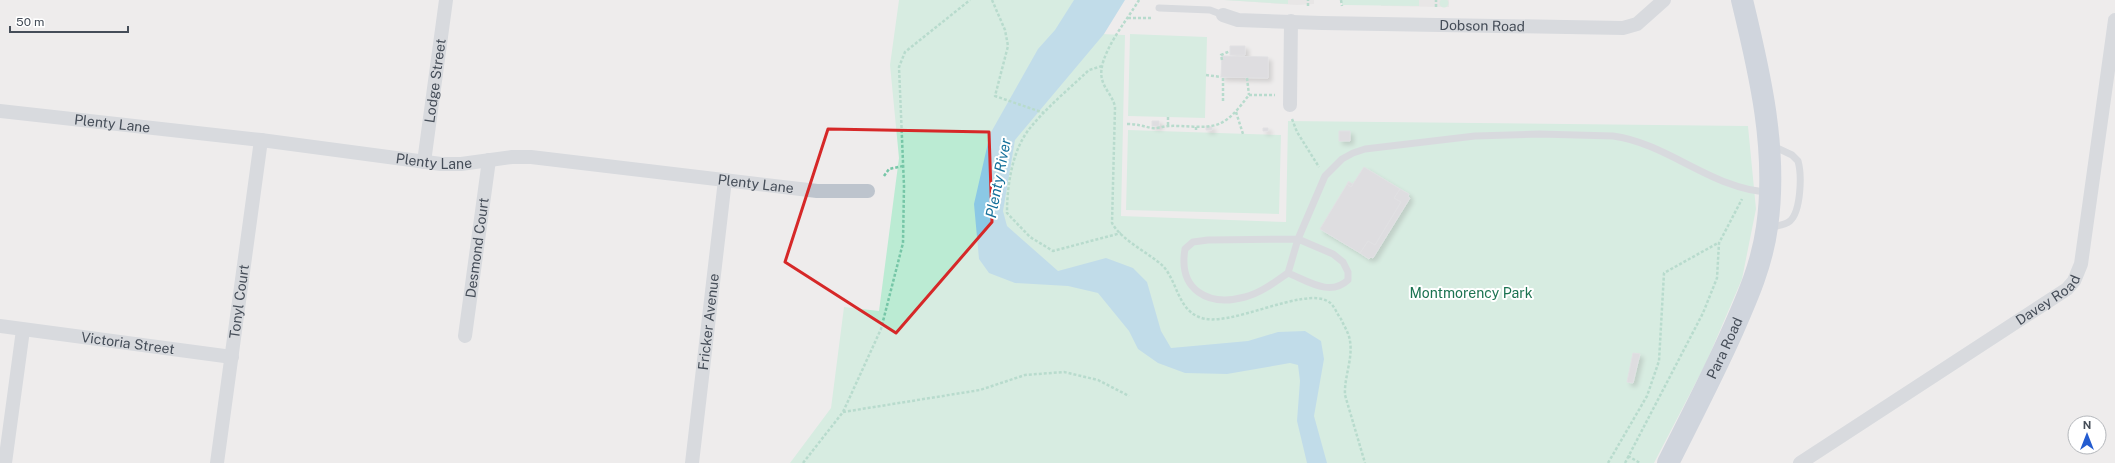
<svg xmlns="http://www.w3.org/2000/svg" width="2115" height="463" font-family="'Public Sans',sans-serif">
<defs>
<filter id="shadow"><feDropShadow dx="3.5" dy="3.5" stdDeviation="2" flood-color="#0004"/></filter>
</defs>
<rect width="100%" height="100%" fill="#eeecec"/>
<path fill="#dfdddd" d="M 1224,0 L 1314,0 L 1314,4 L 1297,5 Z
M 1382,0 L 1449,0 L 1449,7 L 1381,6 Z"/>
<path fill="#bbebd3" d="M1439.5 3a4.5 4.5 0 1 1 9 0a4.5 4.5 0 1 1-9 0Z
M 899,0 L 1099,0 L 1079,33 L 1125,35 L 1121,216 L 1286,222 L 1288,121 L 1748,126 L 1756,209 L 1742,279 L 1706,363 L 1654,463 L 790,463 L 831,408 L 844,307 L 879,311 L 899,158 L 890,65 Z
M 1224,0 L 1288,0 L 1288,4 Z
M 1342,0 L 1419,0 L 1419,6 L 1342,5 Z
M 1130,34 L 1207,37 L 1205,118 L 1128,116 Z
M 1128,130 L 1281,135 L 1279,214 L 1126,210 Z"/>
<path fill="#8bc8e5" d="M 1074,0 L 1125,0 L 1104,34 L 1015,140 L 1003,211 L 1007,226 L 1058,271 L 1106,258 L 1133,268 L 1147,282 L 1161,331 L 1171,348 L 1248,341 L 1278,332 L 1305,331 L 1321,341 L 1324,359 L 1314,416 L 1327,463 L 1307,463 L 1297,421 L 1300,381 L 1298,365 L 1290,363 L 1227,374 L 1185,373 L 1158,363 L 1138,349 L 1129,331 L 1098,293 L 1068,286 L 1015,283 L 989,273 L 979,259 L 974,204 L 990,134 L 1038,49 L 1055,30 Z"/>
<path fill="#c9cad0" stroke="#d0d1d7" filter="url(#shadow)" d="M 1230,46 L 1245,46 L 1245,55 L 1230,55 Z
M 1222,56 L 1268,57 L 1268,78 L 1221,77 Z
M 1152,121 L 1159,121 L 1159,126 L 1152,126 Z
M 1206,126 L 1212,127 L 1212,130 L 1206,130 Z
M 1263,128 L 1268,128 L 1268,131 L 1263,131 Z
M 1339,131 L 1350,131 L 1350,141 L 1339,141 Z
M 1364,167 L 1400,189 L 1394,198 L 1401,202 L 1375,245 L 1368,241 L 1360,253 L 1320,229 L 1349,181 L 1347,184 L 1351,187 Z
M 1349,182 L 1353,184 L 1351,187 L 1347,184 Z
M 1400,189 L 1409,194 L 1408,197 L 1410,198 L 1373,258 L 1371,257 L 1369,259 L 1360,253 L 1368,241 L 1375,245 L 1401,202 L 1394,198 Z
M 1633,353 L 1640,354 L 1633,383 L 1627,382 Z"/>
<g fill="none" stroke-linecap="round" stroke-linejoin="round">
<path stroke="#76c6a7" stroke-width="2.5" stroke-dasharray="3 2" stroke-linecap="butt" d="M 992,0 L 1005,30 L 1008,46 L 995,96 L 1044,113
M 1139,0 C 1128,19 1096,57 1102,79 C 1104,89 1113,96 1115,107 L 1112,223 C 1121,240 1149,253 1163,266 C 1177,281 1178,309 1199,317 C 1228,330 1304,285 1329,302 C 1334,305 1337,314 1341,319 C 1344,326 1349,333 1350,341 C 1353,359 1344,377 1345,395 L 1365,463
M 1341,0 L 1342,6
M 1308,6 L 1308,0
M 1436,7 L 1436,0
M 1128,18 L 1153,18
M 1222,60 L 1221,55 L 1230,51
M 1102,66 L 1089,70 C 1069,89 1047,107 1030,128 C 1012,150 1007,186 1007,213 L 1030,237 L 1053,251 L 1121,233
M 1206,75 L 1221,77
M 1223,78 L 1223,102
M 1247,78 L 1249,95
M 1236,112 L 1243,134
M 1168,117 L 1168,126
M 1292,119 L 1297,132 L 1319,167
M 1127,124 C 1136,124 1143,126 1151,128 C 1158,129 1163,126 1169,126 C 1184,125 1207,130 1221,123 C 1233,117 1241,105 1249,95 L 1275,95
M 1196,127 L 1196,132
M 884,176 L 889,169 L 903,166
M 843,412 L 980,390 L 1025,375 L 1064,372 L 1098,380 L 1129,396
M 1628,456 L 1640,463
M 803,463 L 843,412 L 881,329 L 903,243 L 904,186 L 899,67 L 905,52 L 970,0
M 1608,463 L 1647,396 L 1659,361 L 1664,273 L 1718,243
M 1625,463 L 1703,313 L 1717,278 L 1719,243 L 1742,199"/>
<path stroke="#bdc4cd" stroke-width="7" d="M 1159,8 L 1210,10 L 1223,15
M 1769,227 C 1776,226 1784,226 1790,221 C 1801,211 1802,175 1798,161 L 1792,155 L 1773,146
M 1288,273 C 1275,282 1261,293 1245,297 C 1208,307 1178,290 1185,249 L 1193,242 L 1208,240 L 1298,239 L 1333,254 L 1343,262 L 1348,272 L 1348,280 C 1330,297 1308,281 1288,273 L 1298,239 L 1325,176 L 1342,159 L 1353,153 L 1365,149 L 1475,136 L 1539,134 L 1613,136 C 1667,143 1714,190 1768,192"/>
<g stroke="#bdc4cd" stroke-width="14">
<path id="s1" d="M 1223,15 L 1238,20 L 1322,23 L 1623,28 L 1637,24 L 1664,0"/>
<path d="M 1290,105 L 1291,21"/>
<path id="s2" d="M 0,111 L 261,140 L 441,164 L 461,164 L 512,157 L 531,157 L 817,191 L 868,191"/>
<path id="s3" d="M 424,162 L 446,0"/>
<path id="s4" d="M 0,326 L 232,357"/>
<path id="s5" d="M 465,336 L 489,160"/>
<path d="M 5,463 L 23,330"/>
<path id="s6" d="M 217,463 L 261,140"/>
<path id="s7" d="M 692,463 L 725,180"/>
<path id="s8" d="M 1800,463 L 2067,289 L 2074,281 L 2081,264 L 2115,20"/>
</g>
<path stroke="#acb8c9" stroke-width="22" id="s9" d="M 1668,463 C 1690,419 1713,375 1733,330 C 1748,296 1762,264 1767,227 C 1778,151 1760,74 1742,0"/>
</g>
<path d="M0 0H2115V463H0ZM 828,129 L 989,132 L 992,222 L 896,333 L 785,262 Z" fill="#eeecec" fill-opacity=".55" fill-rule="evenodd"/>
<path fill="none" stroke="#d62828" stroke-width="3" stroke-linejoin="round" d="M 828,129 L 989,132 L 992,222 L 896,333 L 785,262 Z"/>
<g text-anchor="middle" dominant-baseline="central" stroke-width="4" stroke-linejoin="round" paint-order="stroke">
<g font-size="14" fill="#454d58" stroke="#fff">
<text stroke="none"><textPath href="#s1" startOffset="260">Dobson Road</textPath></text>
<text stroke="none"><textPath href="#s3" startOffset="82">Lodge Street</textPath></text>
<text stroke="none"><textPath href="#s2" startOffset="113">Plenty Lane</textPath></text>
<text stroke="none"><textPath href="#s2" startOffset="437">Plenty Lane</textPath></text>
<text stroke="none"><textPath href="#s2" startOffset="761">Plenty Lane</textPath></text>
<text stroke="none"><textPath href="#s5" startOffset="89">Desmond Court</textPath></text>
<text stroke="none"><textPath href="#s8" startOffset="297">Davey Road</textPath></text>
<text stroke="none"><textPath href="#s6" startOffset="163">Tonyl Court</textPath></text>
<text stroke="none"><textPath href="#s7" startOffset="142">Fricker Avenue</textPath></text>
<text stroke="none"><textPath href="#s4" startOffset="129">Victoria Street</textPath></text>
<text stroke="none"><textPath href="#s9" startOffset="128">Para Road</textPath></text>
</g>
<g font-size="14" fill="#1c7351" stroke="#fff">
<text x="1471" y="293">Montmorency Park</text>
</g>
<g font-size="15" font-style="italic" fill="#15709b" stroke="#fff">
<text transform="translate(998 178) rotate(-79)">Plenty River</text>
</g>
</g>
<g transform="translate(2087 435)"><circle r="19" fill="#ffffff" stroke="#b5b8bc"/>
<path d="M0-3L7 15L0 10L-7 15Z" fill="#245cd0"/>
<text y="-6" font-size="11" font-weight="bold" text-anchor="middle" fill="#454d58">N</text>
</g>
<path d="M10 26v6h118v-6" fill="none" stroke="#454d58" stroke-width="2"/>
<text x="16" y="26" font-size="12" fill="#454d58" stroke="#ffffff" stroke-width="3" paint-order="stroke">50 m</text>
</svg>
